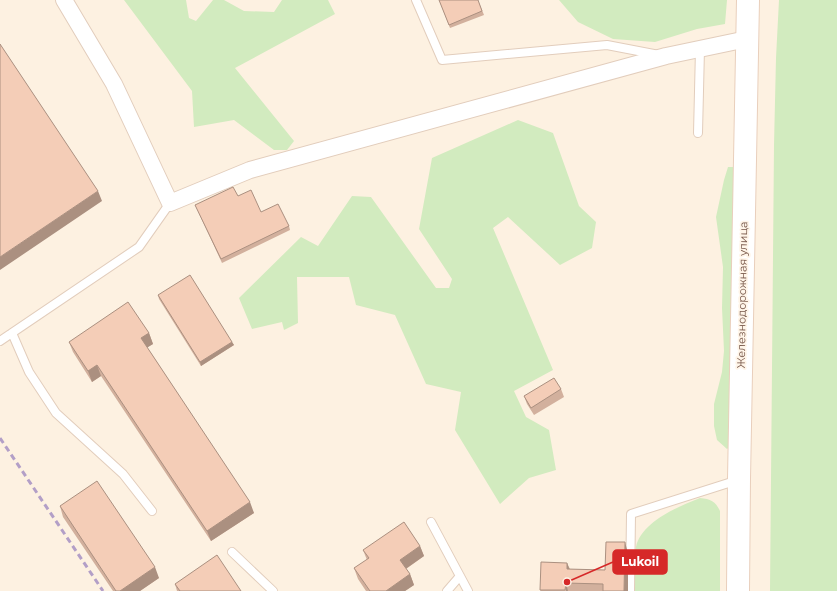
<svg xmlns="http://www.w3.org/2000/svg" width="837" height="591" font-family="Montserrat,sans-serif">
<rect width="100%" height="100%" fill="#fdf1e1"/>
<path fill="#d2ebbf" d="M 124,0 L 186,0 L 189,18 L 196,21 L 213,0 L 224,0 L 244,11 L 274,12 L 282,0 L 328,0 L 335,14 L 235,68 L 294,141 L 287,150 L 274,150 L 234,120 L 194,127 L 192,91 Z
M 559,0 L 727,0 L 725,24 L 697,29 L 655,42 L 613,39 L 578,22 Z
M 779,0 L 837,0 L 837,591 L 770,591 L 774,145 L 776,58 Z
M 518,120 L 553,133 L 579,206 L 596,222 L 592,248 L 560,265 L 508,217 L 493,228 L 553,370 L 514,391 L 526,417 L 549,430 L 556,470 L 529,478 L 500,504 L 455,430 L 461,392 L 426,384 L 395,315 L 356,305 L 349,277 L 297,277 L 298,323 L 284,330 L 282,322 L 252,329 L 239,298 L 301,237 L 318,246 L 352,196 L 371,197 L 436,288 L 449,288 L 452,279 L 419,229 L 432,158 Z
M 728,167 L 738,167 L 732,444 L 727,449 L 717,440 L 714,426 L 714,404 L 722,372 L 724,351 L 722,308 L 723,267 L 716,217 L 724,180 Z
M 700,498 C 711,499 716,502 720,511 L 720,591 L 635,591 C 635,578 634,559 636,547 C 641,522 679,506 700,498 Z"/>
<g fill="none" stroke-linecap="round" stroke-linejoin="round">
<defs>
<path id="lane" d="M 416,0 L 442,60 L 607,45 L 659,55
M 698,133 L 700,49
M 12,333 L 29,372 L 56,413 L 123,474 L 152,511
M 0,341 L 139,247 L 170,203
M 431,522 L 468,591
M 232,552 L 273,591
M 447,591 L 460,576
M 630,591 L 631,514 L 738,480"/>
<path id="street" d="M 64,0 L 114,84 L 170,203 L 250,170 L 666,56 L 747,39"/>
<path id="secondary" d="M 738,591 L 739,479 L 748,0"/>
</defs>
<use href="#lane" stroke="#e2cdbc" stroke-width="10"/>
<use href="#street" stroke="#e2cdbc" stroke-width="18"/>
<use href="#secondary" stroke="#e9cfbc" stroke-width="24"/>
<use href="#lane" stroke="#fff" stroke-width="8"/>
<use href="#street" stroke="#fff" stroke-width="16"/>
<use href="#secondary" stroke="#fff" stroke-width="22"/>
<path stroke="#b39fc7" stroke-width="3" stroke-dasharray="6 4" stroke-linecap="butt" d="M 0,438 L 103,591"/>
</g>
<path fill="#d2b09d" d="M 439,0 L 478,0 L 484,15 L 450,28 Z
M 238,196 L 261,212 L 289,226 L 290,230 L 222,263 L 195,205 Z
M 158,295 L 232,342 L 234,345 L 201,366 L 159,299 Z
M 149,333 L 153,344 L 147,347 L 254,513 L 211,541 L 101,376 L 92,382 L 73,352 L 69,342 Z
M 561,389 L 564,397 L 534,415 L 527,404 L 524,396 Z
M 60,506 L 159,578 L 140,591 L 113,591 L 63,517 Z
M 420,546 L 424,556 L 406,569 L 410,574 L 414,585 L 405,591 L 366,591 L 358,579 L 354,568 L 367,560 L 363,550 Z
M 628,553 L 628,591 L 541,591 L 540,590 L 567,563 L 570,569 L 605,570 Z
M 175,584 L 241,591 L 177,591 Z"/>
<path fill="#ab9080" d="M 98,191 L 102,201 L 0,270 L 0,257 Z
M 149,333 L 153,344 L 145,349 L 141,338 Z
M 232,342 L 234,345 L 201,366 L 200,362 Z
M 97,365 L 101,376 L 92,382 L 88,371 Z
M 250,502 L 254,513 L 211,541 L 207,531 Z
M 625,542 L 628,553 L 628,591 L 624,591 Z
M 420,546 L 424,556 L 404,570 L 400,560 Z
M 567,563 L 571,573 L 567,569 Z
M 155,567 L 159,578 L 140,591 L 120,591 Z
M 410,574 L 414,585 L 405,591 L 386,591 Z
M 566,583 L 568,591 L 566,591 Z"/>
<path fill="#f4cdb7" stroke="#ab9080" d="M 439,0 L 478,0 L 482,11 L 449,25 Z
M 0,44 L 98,191 L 0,257 Z
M 233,187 L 238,196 L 251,190 L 261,212 L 278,204 L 289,226 L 221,259 L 195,205 Z
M 190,275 L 232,342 L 200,362 L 158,295 Z
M 128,302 L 149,333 L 141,338 L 250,502 L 207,531 L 97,365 L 88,371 L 69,342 Z
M 554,378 L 561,389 L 531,408 L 524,396 Z
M 97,481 L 155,567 L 120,591 L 116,591 L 60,506 Z
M 404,522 L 420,546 L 400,560 L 410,574 L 386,591 L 370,591 L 354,568 L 369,558 L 363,550 Z
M 606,542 L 625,542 L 624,591 L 603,591 L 603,584 L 566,583 L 565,590 L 540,590 L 541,562 L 567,563 L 567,569 L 605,570 Z
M 217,555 L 241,591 L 180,591 L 175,584 Z"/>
<g text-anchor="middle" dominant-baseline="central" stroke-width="3.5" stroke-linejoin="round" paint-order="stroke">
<g font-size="11" fill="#755547" stroke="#fff5e8">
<text transform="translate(742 295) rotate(-89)">Железнодорожная улица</text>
</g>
</g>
<path fill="none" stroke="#d62828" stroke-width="1.5" d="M567 582L613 562"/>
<circle fill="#d62828" stroke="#fff5e8" stroke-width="1.5" cx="567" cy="582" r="4"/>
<rect fill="#d62828" stroke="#d62828" stroke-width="1.5" x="613" y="550" width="54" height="24" rx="4"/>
<g font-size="12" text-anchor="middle" font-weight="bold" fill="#fff">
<text x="640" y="566">Lukoil</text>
</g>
</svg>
